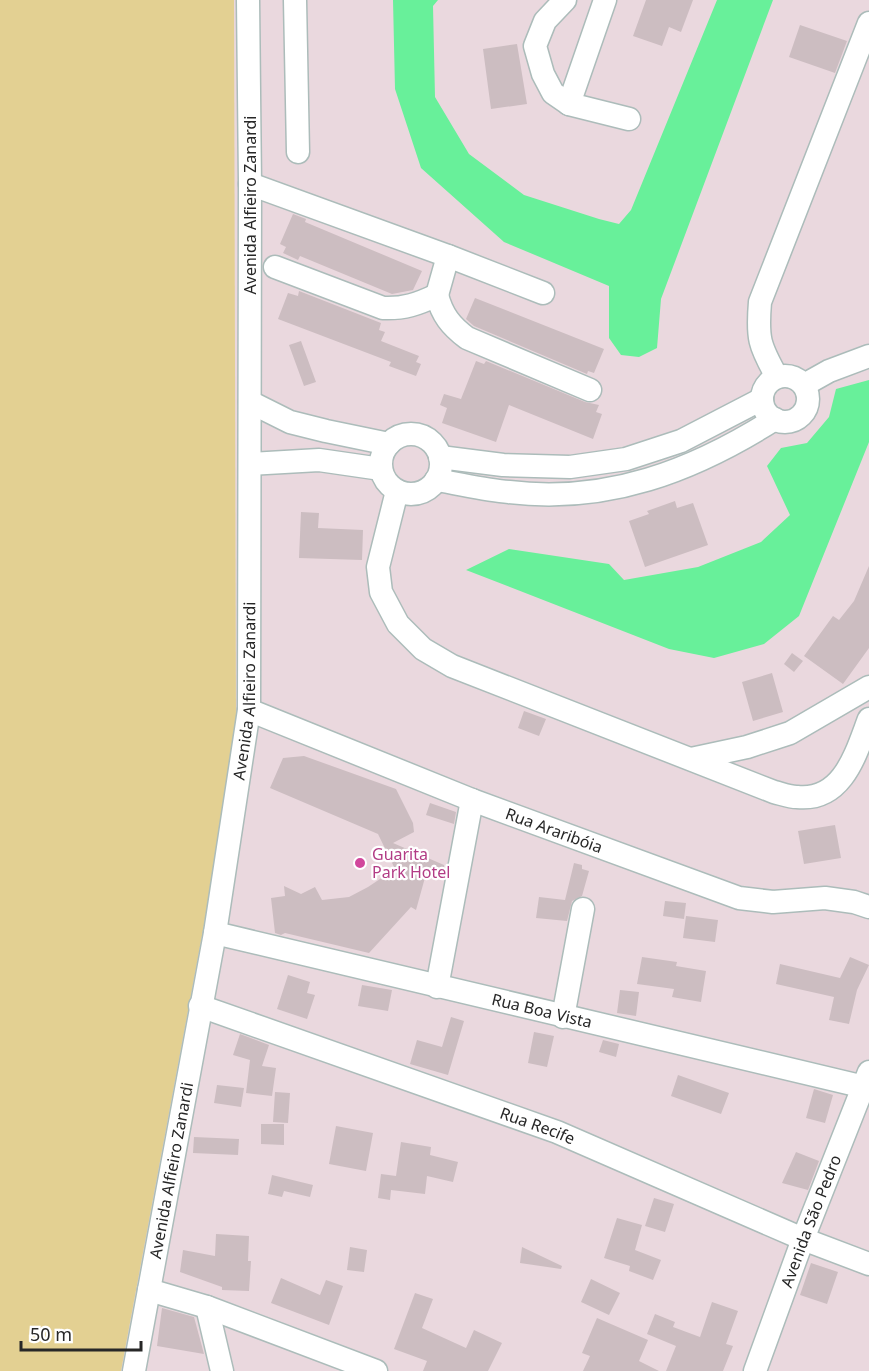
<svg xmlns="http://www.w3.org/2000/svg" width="869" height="1371" font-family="'Noto Sans',sans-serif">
<rect width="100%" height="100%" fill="#ead8de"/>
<path fill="#e3d092" d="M 0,0 L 234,0 L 236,728 L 204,925 L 121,1371 L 0,1371 Z"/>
<path fill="#68f09a" d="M 393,0 L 438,0 L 433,6 L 435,97 L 469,154 L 524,195 L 599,219 L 619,224 L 631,210 L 717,0 L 773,0 L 661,299 L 657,348 L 639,357 L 621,355 L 609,338 L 609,286 L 504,242 L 421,168 L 395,89 Z
M 869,380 L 869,442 L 799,616 L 764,644 L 714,658 L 669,649 L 466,570 L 509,549 L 609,564 L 624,580 L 698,567 L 761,542 L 790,515 L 767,466 L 781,448 L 807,443 L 829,417 L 836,389 Z"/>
<path fill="#ccbdc1" d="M 646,0 L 693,0 L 681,32 L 669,27 L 662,46 L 633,36 Z
M 800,25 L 847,41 L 835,73 L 789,57 Z
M 517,44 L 527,104 L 491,109 L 483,49 Z
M 293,214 L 306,219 L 305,222 L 422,271 L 413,290 L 392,294 L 300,256 L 298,260 L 283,253 L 286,247 L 280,244 Z
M 299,291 L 381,323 L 379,330 L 385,332 L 381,341 L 419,356 L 416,362 L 421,364 L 416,376 L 389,366 L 391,362 L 278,319 L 288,293 L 298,296 Z
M 475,298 L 604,349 L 594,373 L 588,371 L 587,374 L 474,326 L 466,319 Z
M 301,341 L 316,382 L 304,386 L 289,345 Z
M 476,361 L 484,364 L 486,361 L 585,402 L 599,405 L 596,412 L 602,414 L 593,439 L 509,405 L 496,442 L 442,423 L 447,408 L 440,405 L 444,394 L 461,399 Z
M 675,501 L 677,508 L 693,503 L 708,545 L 645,567 L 629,521 L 649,514 L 647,511 Z
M 301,512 L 319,513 L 318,528 L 363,530 L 362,560 L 299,558 Z
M 869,566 L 869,648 L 843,684 L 804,656 L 833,616 L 839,620 L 854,601 Z
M 792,653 L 803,661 L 794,672 L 784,664 Z
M 772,673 L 783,712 L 753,721 L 742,682 Z
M 524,711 L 546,719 L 539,736 L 518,728 Z
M 304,756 L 396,789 L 413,823 L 414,832 L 393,843 L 444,865 L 444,874 L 438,878 L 426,874 L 416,910 L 411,907 L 369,953 L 285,933 L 281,935 L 275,933 L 271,898 L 285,896 L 284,886 L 301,894 L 315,887 L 322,900 L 349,897 L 368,887 L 395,869 L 378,834 L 270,788 L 283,758 Z
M 430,803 L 456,812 L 454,824 L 426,815 Z
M 835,825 L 841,858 L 804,864 L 798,831 Z
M 574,863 L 582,865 L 582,869 L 589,871 L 582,896 L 572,901 L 567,921 L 536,918 L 539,897 L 565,900 Z
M 665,901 L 686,903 L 684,919 L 663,916 Z
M 686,916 L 718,920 L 715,942 L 683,938 Z
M 642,957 L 677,962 L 676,966 L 706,971 L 701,1002 L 672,997 L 674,989 L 637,984 Z
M 850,957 L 869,965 L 857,990 L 849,1024 L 829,1020 L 834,997 L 776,984 L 780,964 L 840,978 Z
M 288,975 L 310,982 L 307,993 L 315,995 L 307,1019 L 277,1009 Z
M 362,985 L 392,990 L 388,1011 L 358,1006 Z
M 620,990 L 639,992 L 636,1016 L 617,1013 Z
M 451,1017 L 464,1021 L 448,1075 L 410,1064 L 417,1040 L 442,1047 Z
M 534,1032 L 554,1036 L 547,1067 L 528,1063 Z
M 240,1034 L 269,1045 L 262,1066 L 276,1068 L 272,1096 L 246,1093 L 250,1060 L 233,1055 Z
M 603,1040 L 619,1044 L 616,1057 L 599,1052 Z
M 678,1075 L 729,1093 L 721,1114 L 671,1096 Z
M 217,1085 L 244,1088 L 241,1107 L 214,1103 Z
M 814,1089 L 833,1095 L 825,1123 L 806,1118 Z
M 275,1092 L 290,1093 L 288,1123 L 273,1122 Z
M 261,1124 L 284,1124 L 284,1145 L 261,1144 Z
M 336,1126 L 373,1133 L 366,1171 L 329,1164 Z
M 194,1137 L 239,1139 L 238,1155 L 193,1153 Z
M 401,1142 L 431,1147 L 430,1155 L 458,1162 L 453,1182 L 427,1176 L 425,1194 L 391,1190 L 390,1200 L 378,1198 L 381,1174 L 396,1176 Z
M 796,1152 L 819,1161 L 808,1190 L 782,1183 Z
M 272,1175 L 313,1185 L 310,1197 L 284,1191 L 282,1197 L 268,1194 Z
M 654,1198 L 674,1204 L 665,1232 L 645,1226 Z
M 617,1218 L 642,1225 L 635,1250 L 661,1260 L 653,1280 L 629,1271 L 630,1266 L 604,1258 Z
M 216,1234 L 249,1236 L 248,1261 L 251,1261 L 249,1291 L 222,1290 L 222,1287 L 180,1272 L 183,1250 L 215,1256 Z
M 350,1247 L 367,1250 L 364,1272 L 347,1270 Z
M 522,1247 L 562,1266 L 561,1269 L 520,1263 Z
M 811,1263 L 838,1272 L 827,1304 L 800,1295 Z
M 281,1278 L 320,1295 L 326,1280 L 343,1286 L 329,1325 L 271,1303 Z
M 591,1279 L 620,1293 L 609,1315 L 581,1302 Z
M 415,1293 L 433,1299 L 422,1328 L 466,1348 L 474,1330 L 502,1343 L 488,1371 L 423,1371 L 427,1361 L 394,1349 Z
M 712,1302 L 738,1311 L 726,1344 L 733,1346 L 723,1371 L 666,1371 L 676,1346 L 647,1334 L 655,1314 L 675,1322 L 673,1327 L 700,1337 Z
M 162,1308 L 194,1317 L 204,1354 L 157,1346 Z
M 597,1318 L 648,1340 L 639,1361 L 659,1371 L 583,1371 L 590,1356 L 582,1353 Z"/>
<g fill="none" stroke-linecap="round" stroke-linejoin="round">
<defs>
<g id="minor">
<path d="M 295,0 L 298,152"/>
<path d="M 565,0 L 545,21 L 535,46 L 543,74 L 553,93 L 569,104 L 629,119"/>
<path d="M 569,104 L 605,0"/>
<path d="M 250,184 L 448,256 L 543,293"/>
<path d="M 275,267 L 383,308 C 404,309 418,304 437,295 C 442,315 451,326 467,338 L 590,390"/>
<path d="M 437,295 L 448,256"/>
<circle cx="785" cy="399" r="23"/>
<path d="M 777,377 C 759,345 757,338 760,302 L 869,23"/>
<path d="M 804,385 L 829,371 L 869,356"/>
<path d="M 250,402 L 290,422 L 326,431 L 389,444"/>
<circle cx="411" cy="464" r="30"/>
<path d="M 440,457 L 503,465 L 570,467 L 626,459 L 681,441 L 762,399"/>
<path d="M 250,464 L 319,460 L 381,469"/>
<path d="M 436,480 C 461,484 485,490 509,492 C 607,504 693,471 775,419"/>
<path d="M 397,491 L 378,567 L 381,592 L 398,624 L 423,649 L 452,666 L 774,792 C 782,794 789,797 797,797 C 843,802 856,753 869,719"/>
<path id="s1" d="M 249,710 L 472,800 L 739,898 L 773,902 L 825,898 L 854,902 L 869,907"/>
<path d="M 691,759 L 747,747 L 790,733 L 869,687"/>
<path id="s2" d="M 215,933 L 869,1088"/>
<path d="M 437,987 L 472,800"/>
<path id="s3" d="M 200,1006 L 557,1132 L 803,1239 L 869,1264"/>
<path d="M 563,1017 L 583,909"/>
<path d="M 149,1290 L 207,1307 L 376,1371"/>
<path d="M 207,1307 L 222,1371"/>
<path id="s4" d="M 134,1371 L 215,933 L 249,710 L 250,184 L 248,0"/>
<path id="s5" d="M 755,1371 L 803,1239 L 869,1072"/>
</g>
</defs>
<use href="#minor" stroke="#acbcba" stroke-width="25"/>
<use href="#minor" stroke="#fff" stroke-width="22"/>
</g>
<circle fill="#d1479c" stroke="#fff" stroke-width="2" cx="360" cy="863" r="6"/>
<g text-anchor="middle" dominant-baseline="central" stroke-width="4.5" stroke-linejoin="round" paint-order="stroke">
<g font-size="16" fill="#272727" stroke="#fff">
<text transform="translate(250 205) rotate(-90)">Avenida Alfieiro Zanardi</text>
<text stroke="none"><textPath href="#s4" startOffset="690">Avenida Alfieiro Zanardi</textPath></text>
<text stroke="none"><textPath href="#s1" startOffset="328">Rua Araribóia</textPath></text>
<text stroke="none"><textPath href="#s2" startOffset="336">Rua Boa Vista</textPath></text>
<text stroke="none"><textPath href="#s3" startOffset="358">Rua Recife</textPath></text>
<text stroke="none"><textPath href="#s4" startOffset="204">Avenida Alfieiro Zanardi</textPath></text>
<text stroke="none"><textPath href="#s5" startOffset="160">Avenida São Pedro</textPath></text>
</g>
<g font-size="16" fill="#b23c85" stroke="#fff" text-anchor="start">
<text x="372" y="854">Guarita<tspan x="372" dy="18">Park Hotel</tspan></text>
</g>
</g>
<path d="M21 1341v9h120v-9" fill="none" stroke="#272727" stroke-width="3"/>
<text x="30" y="1341" font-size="18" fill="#272727" stroke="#ffffff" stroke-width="4.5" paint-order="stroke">50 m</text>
</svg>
